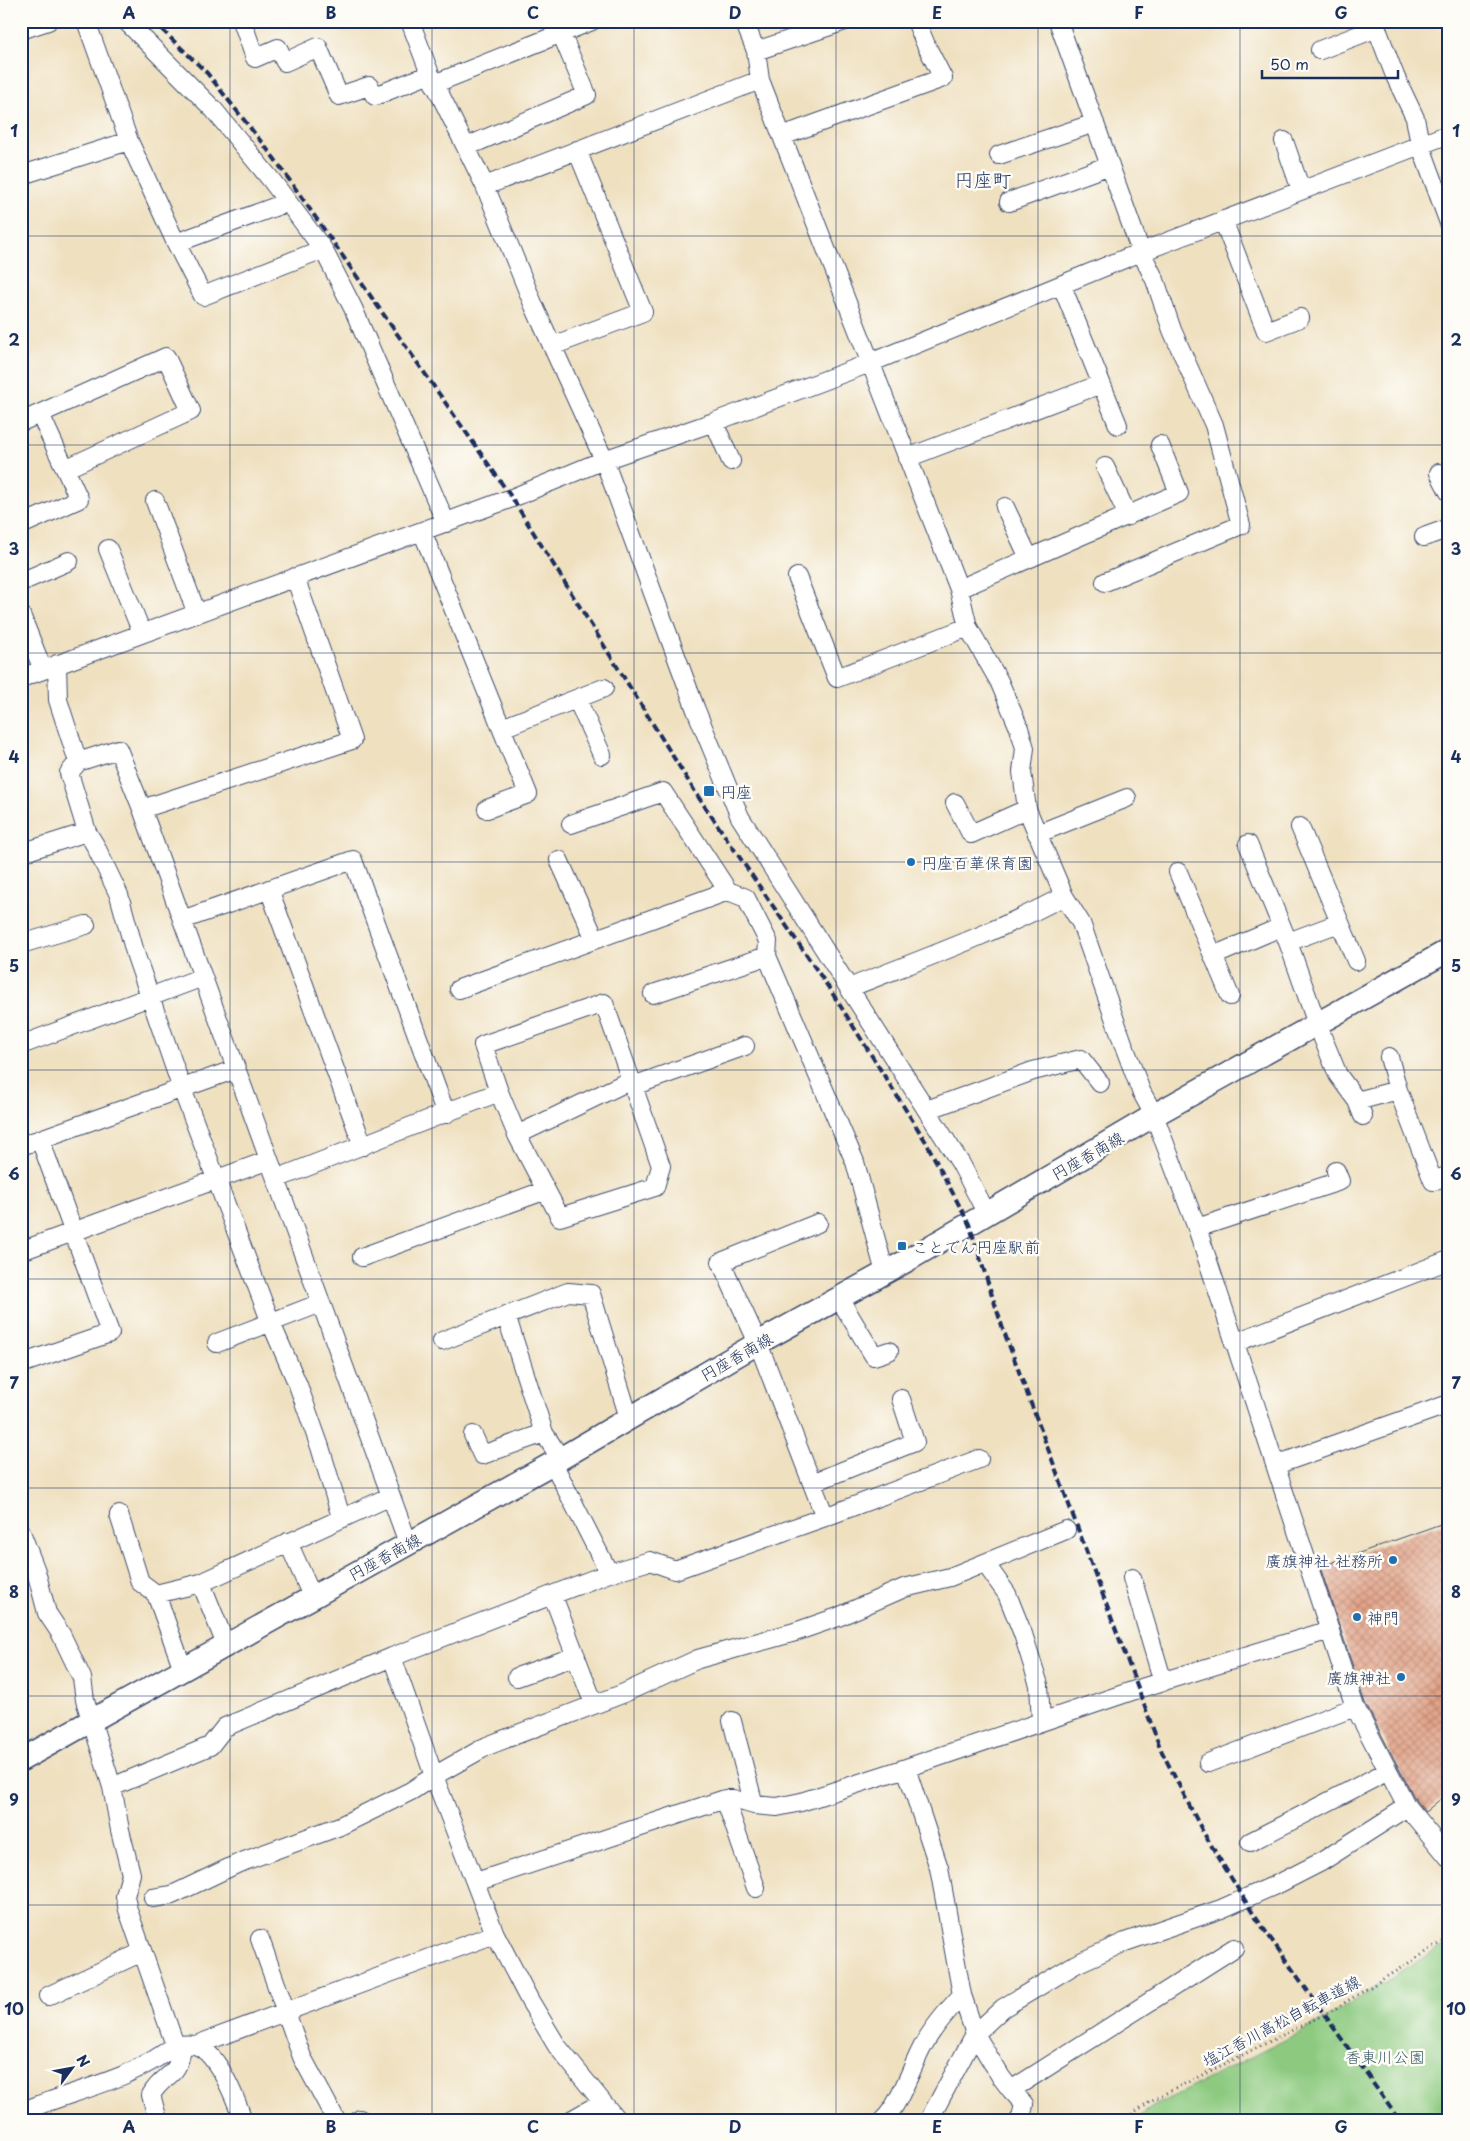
<svg xmlns="http://www.w3.org/2000/svg" width="1470" height="2141" font-family="'Playpen Sans','Klee One',sans-serif">
<defs>
<pattern id="building-cross-hatch" width="8" height="8" patternUnits="userSpaceOnUse" patternTransform="scale(1.25)"><rect width="8" height="8" fill="#e3a387"/><path d="M0 0l8 8M0 8l8-8" fill="none" stroke="#b78572"/></pattern>
</defs>
<rect width="100%" height="100%" fill="#fdfcf7"/>
<filter id="ink" filterUnits="userSpaceOnUse"><feTurbulence type="fractalNoise" baseFrequency=".02" numOctaves="2"/><feDisplacementMap in="SourceGraphic" scale="10" xChannelSelector="R" yChannelSelector="G"/><feConvolveMatrix kernelMatrix="1 2 1 2 8 2 1 2 1" color-interpolation-filters="sRGB"/></filter>
<filter id="wash" filterUnits="userSpaceOnUse"><feTurbulence type="fractalNoise" baseFrequency=".0096" numOctaves="4" result="noise"/><feDisplacementMap in="SourceGraphic" scale="20" xChannelSelector="R" yChannelSelector="G"/><feGaussianBlur stdDeviation="1.12" result="paint"/><feColorMatrix in="noise" values="0 0 0 0 0 0 0 0 0 0 0 0 0 0 0 0 0 1.4 0 .05"/><feComposite in="paint" operator="in"/></filter>
<g filter="url(#wash)">
<rect width="100%" height="100%" fill="#efe0c0"/>
<path fill="#8dca80" stroke="#547c6f" d="M 1449,1942 L 1449,2113 L 1437,2120 L 1134,2120 L 1154,2106 L 1324,2020 Z"/>
<g id="blocks">
<path fill="url(#building-cross-hatch)" d="M 1449,1521 L 1449,1792 L 1425,1812 L 1416,1801 L 1365,1703 L 1320,1567 Z"/>
</g>
</g>
<g filter="url(#ink)">
<use href="#blocks" fill-opacity="0" stroke="#3b4a6d" stroke-width="1"/>
<g fill="none" stroke-linecap="round" stroke-linejoin="round">
<defs>
<path id="minor" d="M 86,21 L 129,141 L 176,243 L 288,202
M 126,21 L 214,110 L 272,181 L 323,249 L 353,308 L 446,523
M 242,21 L 255,58 L 278,48 L 285,62 L 318,47 L 339,96 L 369,86 L 375,96 L 430,74
M 410,21 L 430,74 L 485,186 L 534,306 L 604,460 L 696,710 L 740,817 L 961,1164 L 987,1214
M 744,21 L 756,51 L 760,80 L 959,589 L 968,627 L 999,681 L 1019,728 L 1025,748 L 1022,772 L 1027,809 L 1064,896 L 1081,923 L 1123,1043 L 1141,1091 L 1154,1115 L 1197,1228 L 1355,1707 L 1407,1807 L 1449,1858
M 1058,21 L 1141,252 L 1155,280 L 1172,330 L 1214,425 L 1241,525 L 1105,582
M 1374,21 L 1395,76 L 1415,118 L 1420,144 L 1449,223
M 21,30 L 48,21
M 1320,50 L 1377,28
M 756,51 L 845,21
M 434,84 L 592,21
M 782,136 L 943,78 L 926,45 L 916,21
M 1284,141 L 1301,190
M 466,147 L 587,95 L 556,21
M 999,155 L 1095,123
M 21,173 L 22,175 L 129,141
M 485,186 L 760,80
M 1009,202 L 1110,165
M 1223,220 L 1266,331 L 1300,318
M 176,243 L 203,296 L 323,249
M 1062,286 L 1118,425
M 552,346 L 643,312 L 577,150
M 21,422 L 166,357 L 191,411 L 65,469
M 714,422 L 731,461
M 907,458 L 1101,384
M 1105,467 L 1128,516
M 1439,473 L 1449,492
M 155,501 L 197,614
M 1005,507 L 1029,558
M 21,525 L 79,499 L 40,414
M 422,531 L 528,794 L 487,809
M 1424,537 L 1449,528
M 108,549 L 142,633
M 797,577 L 837,678 L 968,627
M 21,582 L 69,561
M 959,589 L 1179,493 L 1160,445
M 21,615 L 43,670
M 57,664 L 58,700 L 78,762 L 118,749 L 142,809 L 408,1543
M 21,678 L 512,498 L 604,460 L 714,422 L 870,363 L 1141,252 L 1449,134
M 577,699 L 602,755
M 502,728 L 604,688
M 955,803 L 971,834 L 1027,809
M 142,809 L 352,740 L 295,577
M 571,824 L 663,792 L 728,891 L 746,898 L 768,941 L 767,956 L 855,1162 L 885,1273
M 1300,827 L 1356,961
M 87,832 L 95,845 L 119,895 L 136,956 L 182,1089 L 271,1323 L 298,1385 L 320,1447 L 341,1517
M 1037,834 L 1127,798
M 1248,844 L 1288,942 L 1317,1024 L 1338,1075 L 1357,1101 L 1363,1116
M 21,853 L 87,832 L 69,773 L 78,762
M 559,860 L 595,939
M 1178,872 L 1230,996
M 269,889 L 363,1146
M 182,920 L 353,860 L 446,1114
M 1288,942 L 1339,923
M 21,944 L 86,925
M 1213,956 L 1281,927
M 849,988 C 922,959 995,933 1064,896
M 459,989 L 728,891
M 653,994 L 767,956
M 604,1003 L 661,1166 L 655,1187 L 560,1217 L 517,1135 L 499,1092 L 483,1045 Z
M 21,1045 L 203,977
M 1389,1057 L 1398,1090 L 1433,1181 L 1449,1175
M 633,1086 L 745,1046
M 1357,1101 L 1398,1090
M 927,1110 L 1033,1071 L 1081,1059 L 1100,1083
M 517,1135 L 631,1080
M 21,1146 L 236,1069
M 276,1179 L 499,1092
M 818,1223 L 721,1262 L 758,1343 L 825,1517
M 1197,1228 L 1340,1181 L 1336,1171
M 21,1251 L 269,1160
M 362,1257 L 546,1190
M 839,1298 L 874,1356 L 889,1351
M 506,1315 L 544,1433 L 560,1458
M 442,1341 L 568,1292 L 591,1294 L 629,1418
M 217,1343 L 321,1303
M 1234,1343 L 1449,1260
M 21,1364 L 110,1333 L 40,1139
M 473,1435 L 482,1455 L 544,1433
M 553,1463 L 609,1573
M 1276,1465 L 1449,1404
M 812,1483 L 915,1442 L 901,1399
M 119,1515 L 140,1582 L 156,1594 L 183,1669
M 21,1532 L 36,1571 L 47,1613 L 61,1634 L 82,1678 L 85,1700 L 112,1787 L 120,1830 L 131,1874 L 125,1896 L 128,1910 L 175,2045 C 181,2045 189,2044 195,2045 C 217,2051 236,2100 243,2120
M 288,1542 L 312,1596
M 985,1563 L 1007,1594 L 1023,1634 L 1039,1685 L 1041,1722
M 1132,1578 L 1163,1682
M 201,1583 L 226,1645
M 156,1594 L 201,1583 L 391,1496
M 553,1596 L 590,1694
M 392,1657 L 434,1776 L 495,1934 L 530,2001 L 557,2046 L 617,2120
M 517,1677 L 576,1656
M 732,1721 L 754,1805
M 1208,1763 L 1355,1707
M 906,1768 L 939,1868 L 962,1995 L 975,2034 L 1001,2077 L 1011,2090 L 1234,1948
M 112,1787 L 210,1746 L 225,1727 L 392,1657 L 609,1573 L 650,1561 L 675,1570 L 825,1517 L 979,1459
M 725,1799 L 756,1888
M 1250,1842 L 1388,1771
M 476,1882 L 725,1799 L 733,1799 L 754,1805 L 777,1807 L 801,1802 L 906,1768 L 1138,1689 L 1330,1630
M 153,1898 L 172,1895 L 239,1863 L 340,1826 L 411,1791 L 434,1776 L 487,1746 L 622,1694 L 698,1659 L 795,1632 L 838,1617 L 904,1588 L 950,1577 L 1066,1530
M 260,1939 L 302,2057 L 336,2120
M 48,1996 L 142,1952
M 196,2045 L 495,1934
M 1011,2090 L 1024,2104 L 1021,2118 L 1019,2120
M 21,2112 C 73,2090 131,2081 175,2045
M 158,2120 L 151,2095 C 165,2071 179,2080 182,2045
M 359,2120 L 360,2119
M 571,2120 L 601,2103
M 883,2120 C 900,2105 912,2065 924,2044 C 934,2026 948,2010 962,1995
M 929,2120 L 975,2034 L 1003,2008 L 1076,1964 L 1125,1942 L 1221,1909 L 1280,1883 L 1321,1862 L 1407,1807"/>
<path id="major" d="M 21,1760 L 553,1463 L 758,1343 L 906,1261 L 1158,1113 L 1449,950"/>
</defs>
<use href="#minor" stroke="#3b4a6d" stroke-width="20"/>
<use href="#major" stroke="#3b4a6d" stroke-width="25"/>
<path stroke="#3b4a6d" stroke-width="3" stroke-dasharray="1 4" stroke-linecap="butt" d="M 1124,2120 L 1150,2101 L 1333,2010 L 1449,1938"/>
<use href="#minor" stroke="#fff" stroke-width="18"/>
<use href="#major" stroke="#fff" stroke-width="22"/>
<path stroke="#1b2f5e" stroke-width="4" stroke-dasharray="8 4" stroke-linecap="butt" d="M 153,21 L 207,73 L 274,158 L 512,498 L 699,798 L 831,991 L 926,1142 L 969,1224 L 1003,1329 L 1161,1750 L 1203,1832 L 1254,1915 L 1399,2120"/>
</g>
</g>
<path fill="none" stroke="#1b2f5e" stroke-width="1" stroke-opacity="0.55" d="M 230,21 L 230,2120M 432,21 L 432,2120M 634,21 L 634,2120M 836,21 L 836,2120M 1038,21 L 1038,2120M 1240,21 L 1240,2120M 21,236 L 1449,236M 21,445 L 1449,445M 21,653 L 1449,653M 21,862 L 1449,862M 21,1070 L 1449,1070M 21,1279 L 1449,1279M 21,1488 L 1449,1488M 21,1696 L 1449,1696M 21,1905 L 1449,1905"/>
<g fill="#1f6fb2" stroke="#fdfcf7" stroke-width="2">
<rect x="703" y="785" width="12" height="12" rx="2.5"/>
<circle cx="911" cy="862" r="5"/>
<rect x="897" y="1241" width="10" height="10" rx="2.5"/>
<circle cx="1393" cy="1560" r="5"/>
<circle cx="1357" cy="1617" r="5"/>
<circle cx="1401" cy="1677" r="5"/>
</g>
<g text-anchor="middle" dominant-baseline="central" stroke-width="5" stroke-linejoin="round" paint-order="stroke">
<g font-size="16" fill="#1b2f5e" stroke="#fdfcf7" text-anchor="start">
<text x="720" y="791">円座</text>
<text x="921" y="862">円座百華保育園</text>
<text x="912" y="1246">ことでん円座駅前</text>
<text x="1383" y="1560" text-anchor="end">廣旗神社 社務所</text>
<text x="1367" y="1617">神門</text>
<text x="1391" y="1677" text-anchor="end">廣旗神社</text>
</g>
<g font-size="16" fill="#1b2f5e" stroke="#fdfcf7">
<text transform="translate(1087 1155) rotate(-30)">円座香南線</text>
<text transform="translate(736 1356) rotate(-30)">円座香南線</text>
<text transform="translate(384 1556) rotate(-29)">円座香南線</text>
<text transform="translate(1281 2020) rotate(-28)">塩江香川高松自転車道線</text>
</g>
<g font-size="16" fill="#3d5e68" stroke="#fdfcf7">
<text x="1385" y="2056">香東川公園</text>
</g>
<g font-size="19" fill="#1b2f5e" stroke="#fdfcf7">
<text x="983" y="179">円座町</text>
</g>
</g>
<rect width="1470" height="2141" fill="none" stroke="#fdfcf7" stroke-width="55"/>
<g transform="translate(72 2068) rotate(58)" stroke="#fdfcf7" stroke-width="4" paint-order="stroke">
<path d="M0-4L9 19L0 12L-9 19Z" fill="#1b2f5e"/>
<text y="-8" font-size="14" font-weight="bold" text-anchor="middle" fill="#1b2f5e">N</text>
</g>
<path d="M1262 70v8h136v-8" fill="none" stroke="#1b2f5e" stroke-width="2.5"/>
<text x="1270" y="70" font-size="15" fill="#1b2f5e" stroke="#fdfcf7" stroke-width="4" paint-order="stroke">50 m</text>
<rect x="28" y="28" width="1414" height="2086" fill="none" stroke="#1b2f5e" stroke-width="2"/>
<g font-size="16" text-anchor="middle" font-weight="bold" fill="#1b2f5e">
<text x="129" y="19">A</text>
<text x="331" y="19">B</text>
<text x="533" y="19">C</text>
<text x="735" y="19">D</text>
<text x="937" y="19">E</text>
<text x="1139" y="19">F</text>
<text x="1341" y="19">G</text>
<text x="14" y="137">1</text>
<text x="1456" y="137">1</text>
<text x="14" y="346">2</text>
<text x="1456" y="346">2</text>
<text x="14" y="555">3</text>
<text x="1456" y="555">3</text>
<text x="14" y="763">4</text>
<text x="1456" y="763">4</text>
<text x="14" y="972">5</text>
<text x="1456" y="972">5</text>
<text x="14" y="1180">6</text>
<text x="1456" y="1180">6</text>
<text x="14" y="1389">7</text>
<text x="1456" y="1389">7</text>
<text x="14" y="1598">8</text>
<text x="1456" y="1598">8</text>
<text x="14" y="1806">9</text>
<text x="1456" y="1806">9</text>
<text x="14" y="2015">10</text>
<text x="1456" y="2015">10</text>
<text x="129" y="2133">A</text>
<text x="331" y="2133">B</text>
<text x="533" y="2133">C</text>
<text x="735" y="2133">D</text>
<text x="937" y="2133">E</text>
<text x="1139" y="2133">F</text>
<text x="1341" y="2133">G</text>
</g>
</svg>
